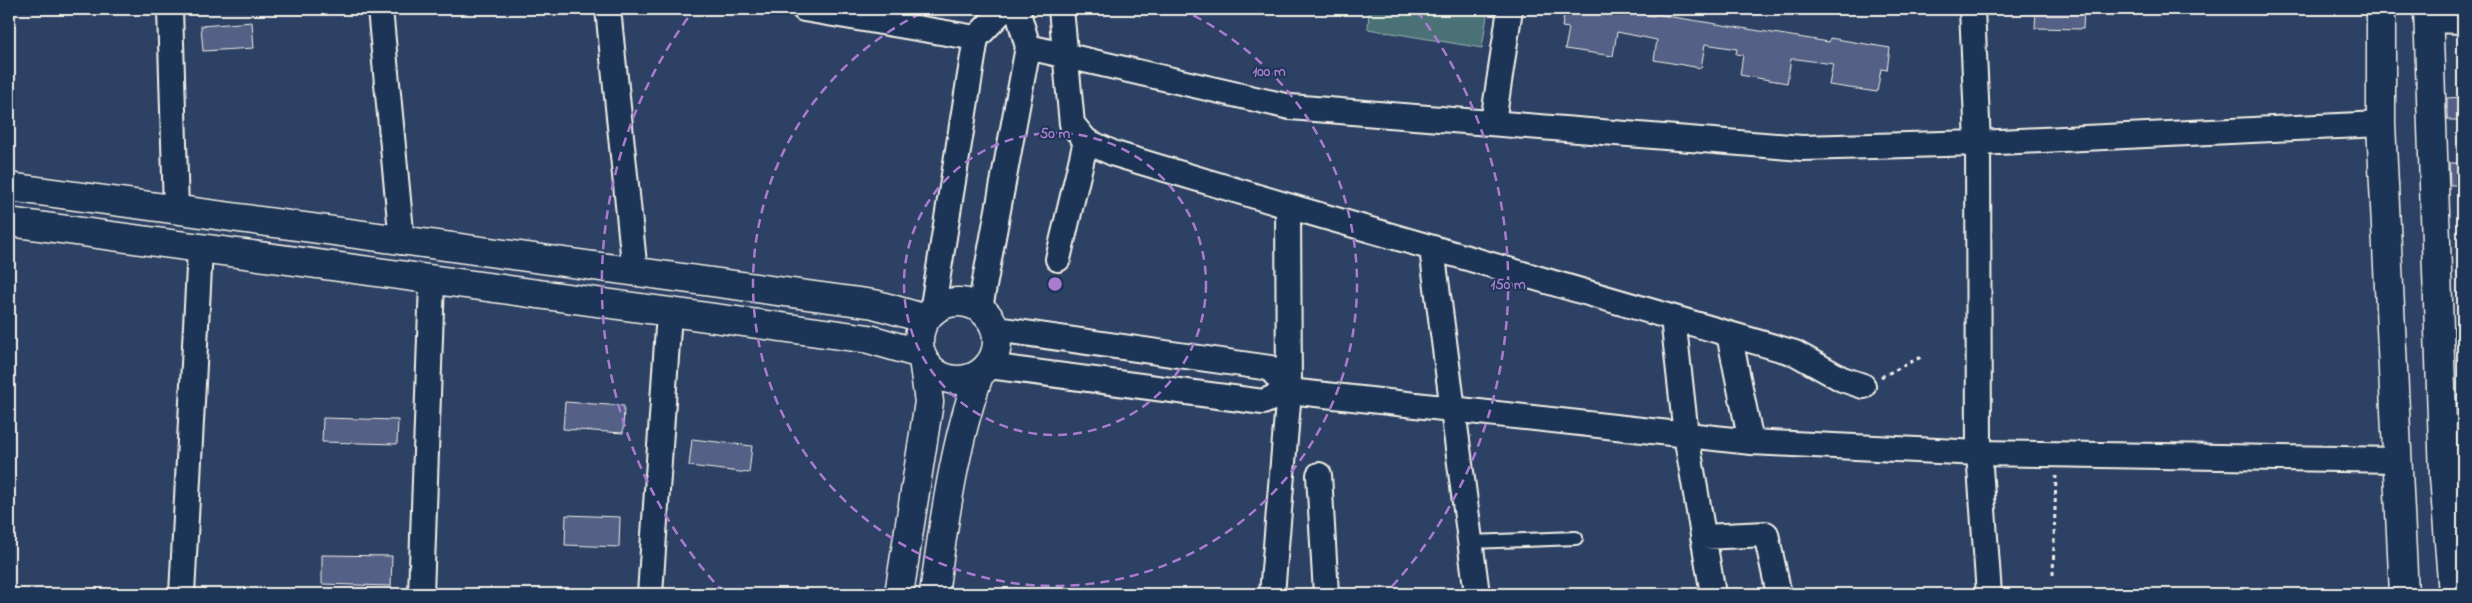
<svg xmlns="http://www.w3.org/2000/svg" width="2472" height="603" font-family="'Indie Flower',sans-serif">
<rect width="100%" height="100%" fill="#2d4165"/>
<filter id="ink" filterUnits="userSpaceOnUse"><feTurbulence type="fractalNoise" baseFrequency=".02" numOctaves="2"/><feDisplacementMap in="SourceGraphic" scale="10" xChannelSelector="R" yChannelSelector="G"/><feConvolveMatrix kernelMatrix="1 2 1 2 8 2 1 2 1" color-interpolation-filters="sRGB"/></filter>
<g filter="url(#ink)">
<path fill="#487176" stroke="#9eb1af" d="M 1369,9 L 1488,9 L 1482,48 L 1368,29 Z"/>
<path fill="#556187" stroke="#f4f1e8" d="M 1565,9 L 1609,9 L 1654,16 L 1654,14 L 1829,42 L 1830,38 L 1890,48 L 1887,70 L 1881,69 L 1877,92 L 1829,85 L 1833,64 L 1797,59 L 1791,59 L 1787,83 L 1740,75 L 1743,55 L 1736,54 L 1737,49 L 1705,44 L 1701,68 L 1654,60 L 1657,40 L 1617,32 L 1613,56 L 1565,49 L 1569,28 L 1562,27 Z
M 2036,9 L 2084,9 L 2083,29 L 2035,28 Z
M 252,22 L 254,48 L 203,51 L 201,26 Z
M 2463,97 L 2463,120 L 2447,120 L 2447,98 Z
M 2449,163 L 2463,163 L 2463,185 L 2450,185 Z
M 565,402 L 624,406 L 623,433 L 563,429 Z
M 323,418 L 398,420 L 397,444 L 322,442 Z
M 692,439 L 752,446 L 749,473 L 689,466 Z
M 566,515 L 620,517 L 619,547 L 565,545 Z
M 322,555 L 392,556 L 391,586 L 322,584 Z"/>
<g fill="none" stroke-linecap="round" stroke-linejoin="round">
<defs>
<path id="lane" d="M 1470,542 L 1576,538"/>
<path id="street" d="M 170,9 L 176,210
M 380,9 L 402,242
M 608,9 L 635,273
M 804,9 L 976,38
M 1061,9 L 1072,124 L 1086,141 L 1115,154 L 1288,206 L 1795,353 L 1842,379 L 1863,386
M 1972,9 L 1978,143 L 1979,453 L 1989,594
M 2428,20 L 2463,21
M 1028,47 L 1290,107 L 1802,148 L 1978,143 L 2381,124
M 1493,122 L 1510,9
M 1432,249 L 1477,594
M 1058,259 L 1086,141
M 980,308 L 1028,47 L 1017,9
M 932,312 L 976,38 L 1004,9
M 1673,318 L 1686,435 L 1713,594
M 996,329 L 1270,368 L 1289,391
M 1729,334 L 1751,442
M 989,366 L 1263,402 L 1289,391 L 1751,442 L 1979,453 L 2398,460
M 1319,475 L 1326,594
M 2444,476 L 2463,476
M 1703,537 L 1766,534 L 1779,594
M 182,594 L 200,249
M 421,594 L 432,281
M 650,594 L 669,313
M 1272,594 L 1289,391 L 1288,206"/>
<path id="secondary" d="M 2381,9 L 2381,124 L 2404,594
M 2428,9 L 2444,476 L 2453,594
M 9,187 L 874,304 L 926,319
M 9,222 L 869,339 L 921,354
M919 341a39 39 0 1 1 78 0a39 39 0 1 1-78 0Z
M 899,594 L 929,402 L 923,359
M 934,594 C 944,521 954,445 979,375"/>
</defs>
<use href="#lane" stroke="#f4f1e8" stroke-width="16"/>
<use href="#street" stroke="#f4f1e8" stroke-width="28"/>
<use href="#secondary" stroke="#f4f1e8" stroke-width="31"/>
<path stroke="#f4f1e8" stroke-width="3" stroke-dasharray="4 4" stroke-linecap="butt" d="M 1881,377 L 1921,357
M 2053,575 L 2056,476"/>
<use href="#lane" stroke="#1d3557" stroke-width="12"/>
<use href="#street" stroke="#1d3557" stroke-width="24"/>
<use href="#secondary" stroke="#1d3557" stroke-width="28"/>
</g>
</g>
<g fill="none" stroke="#ab7bcf" stroke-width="2.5" stroke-dasharray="9 6">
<circle cx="1055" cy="284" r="151"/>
<path d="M1180 9A302 302 0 1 1 930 9"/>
<path d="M724 593A453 453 0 0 1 693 11M1417 11A453 453 0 0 1 1386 593"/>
</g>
<circle cx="1055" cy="284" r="8" fill="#ab7bcf" stroke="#1d3557" stroke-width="2.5"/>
<g font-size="15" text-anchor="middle" font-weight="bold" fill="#ab7bcf" stroke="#1d3557" stroke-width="4" stroke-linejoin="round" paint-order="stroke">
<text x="1269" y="76">100 m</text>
<text x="1055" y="138">50 m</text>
<text x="1508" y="289">150 m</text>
</g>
<rect width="2472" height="603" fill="none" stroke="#1d3557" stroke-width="30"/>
<rect x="15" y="15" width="2442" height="573" fill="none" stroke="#f4f1e8" stroke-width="2" filter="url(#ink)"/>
</svg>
